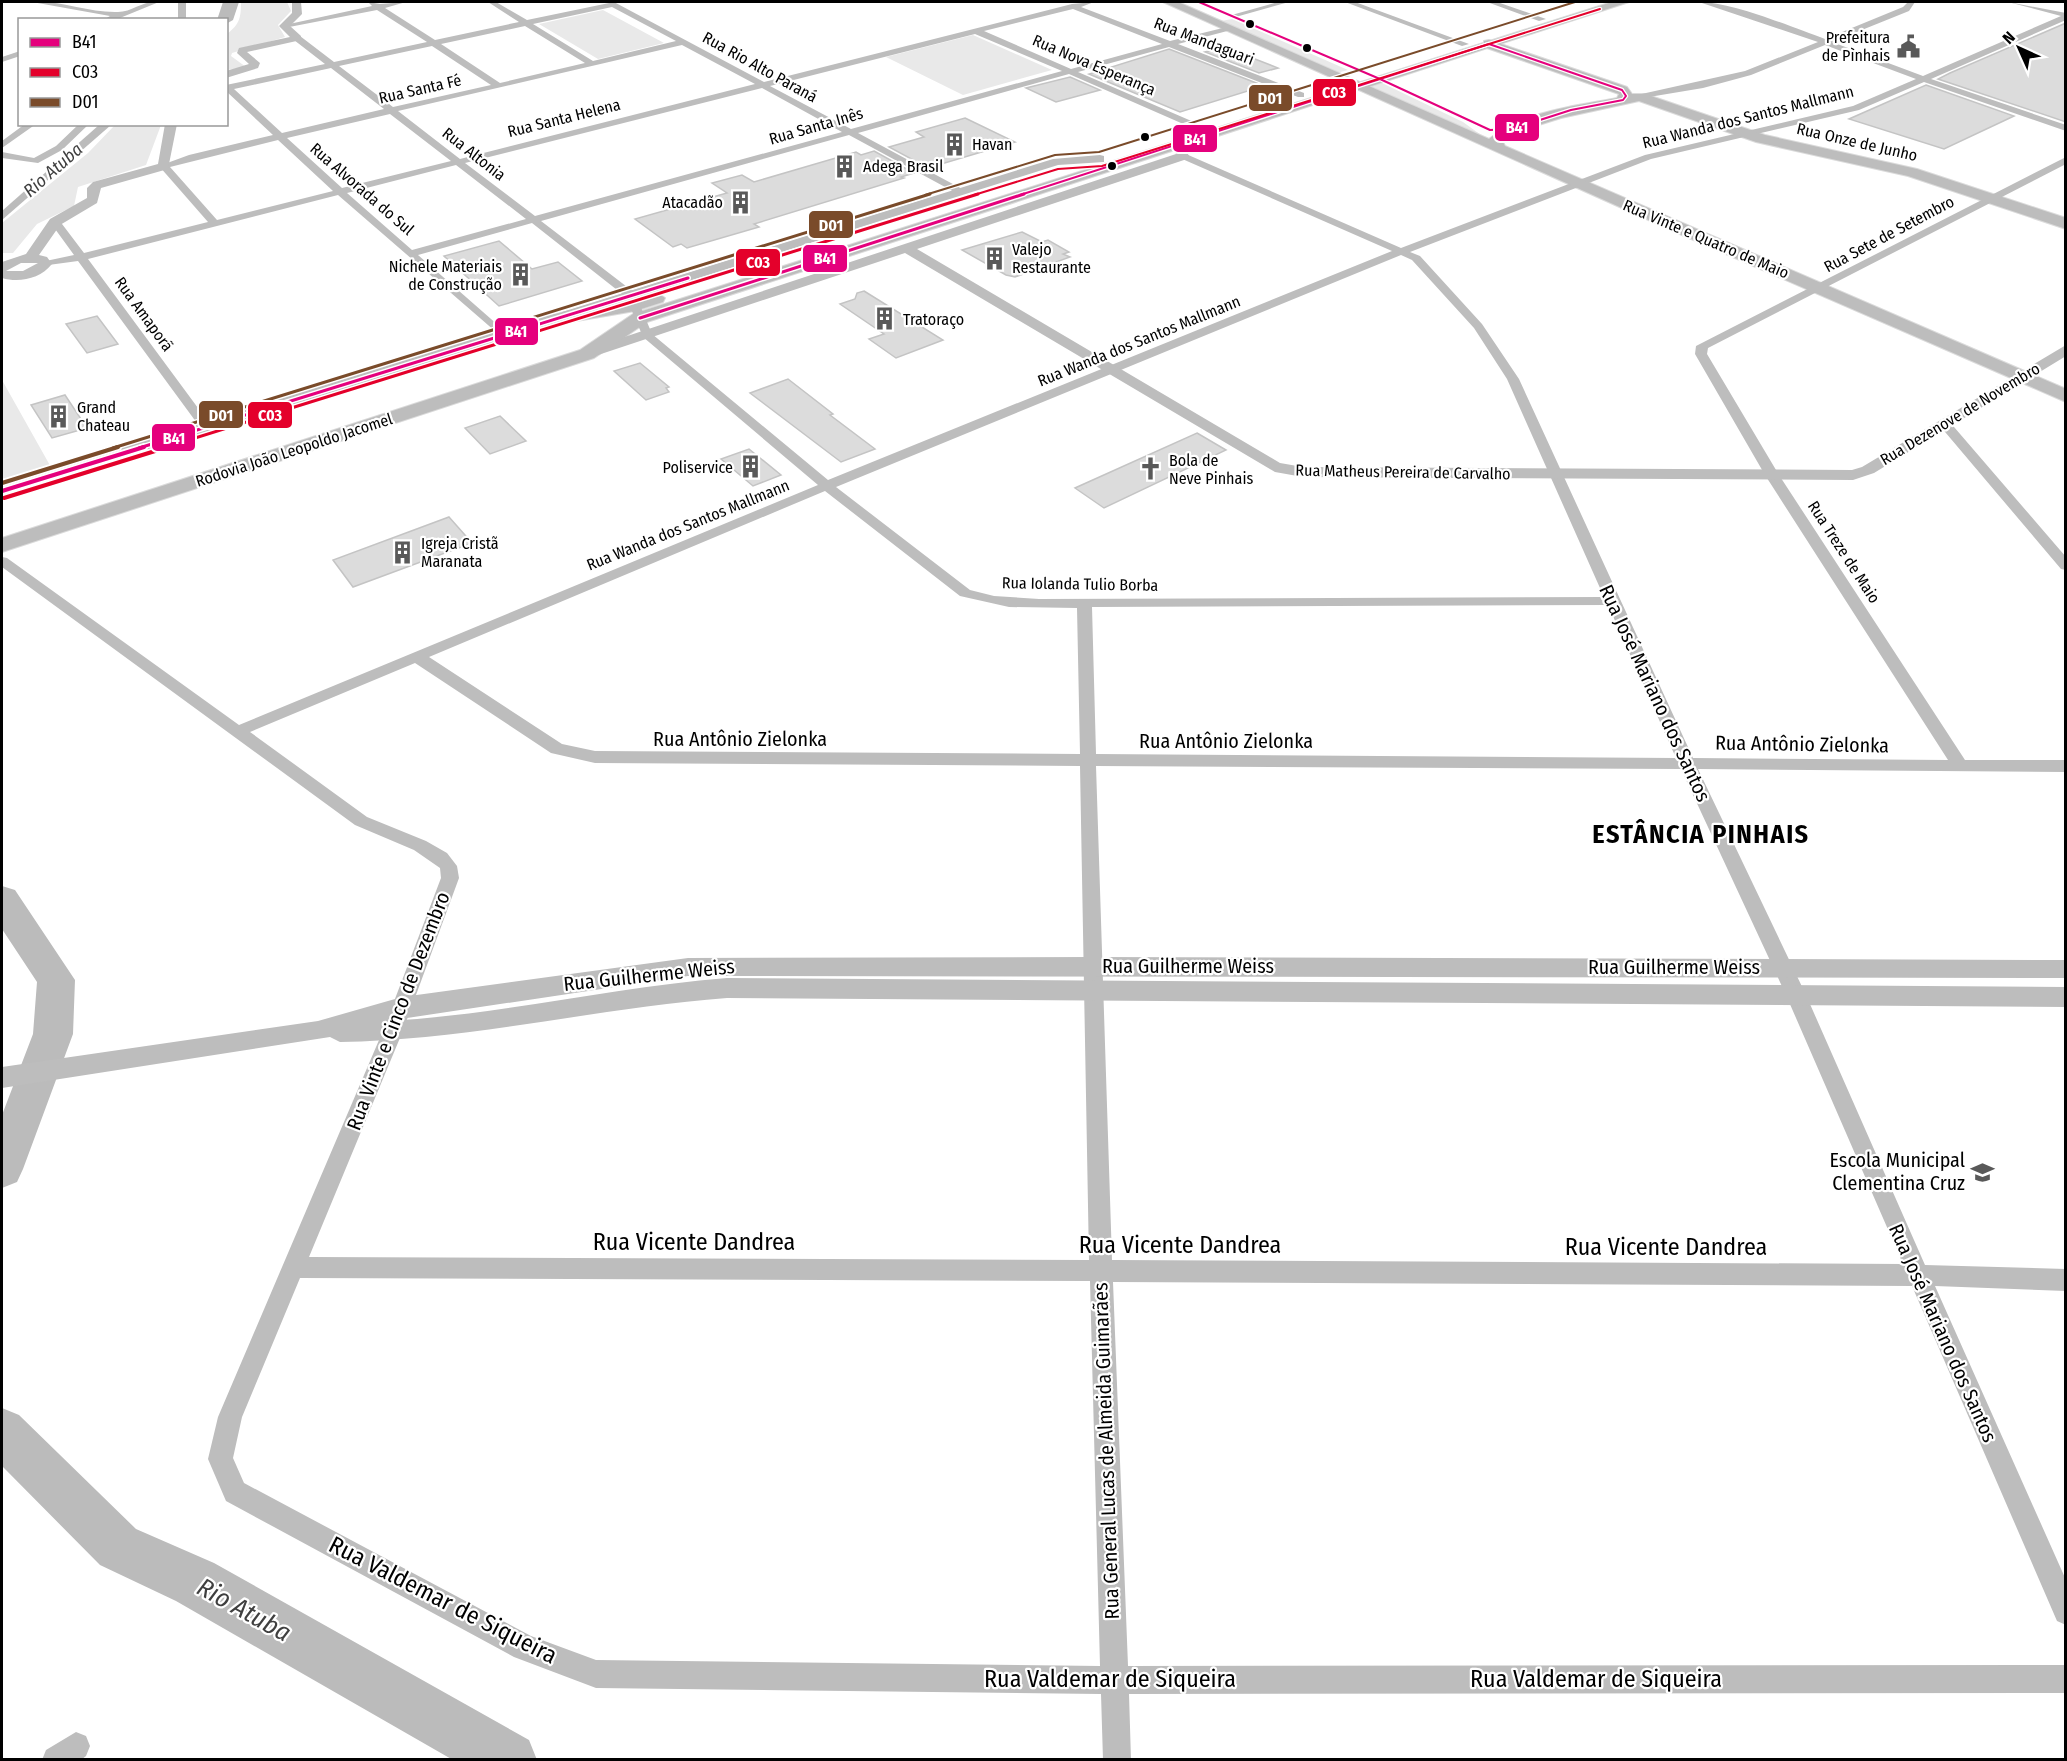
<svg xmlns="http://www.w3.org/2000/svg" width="2067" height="1761" font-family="'Fira Sans Condensed',sans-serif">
<rect width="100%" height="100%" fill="#fff"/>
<path fill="#e9e9e9" d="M 241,2 L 287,2 L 291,11 L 278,25 L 285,37 L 232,53 L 231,56 L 246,67 L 227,70 L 227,34 C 240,24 241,17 241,2 Z
M 603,10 L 664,43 L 598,59 L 539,24 Z
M 1232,19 L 1348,70 L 1337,73 L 1221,21 Z
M 973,35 L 1052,70 L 963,95 L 886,57 Z
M 1382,83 L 1463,122 L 1481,135 L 1369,87 Z
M 115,125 L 161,125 L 146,165 L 78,187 L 74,206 L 37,224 L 13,253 L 2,253 L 2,223 L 88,153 Z
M 2,380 L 52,469 L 2,485 Z"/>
<path fill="#bbb" d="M 99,125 L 111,125 L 2,220 L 2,211 Z"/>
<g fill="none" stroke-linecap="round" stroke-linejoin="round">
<path fill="#bbb" fill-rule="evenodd" d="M 223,2 L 239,2 L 233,20 L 226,24 L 226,20 L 217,20 Z
M 2,886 L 15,890 L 75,980 L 73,1034 L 23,1169 L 17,1182 L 2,1188 L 2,1115 L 33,1034 L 37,982 L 2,929 Z
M 2,1408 L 19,1415 L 136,1529 L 214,1563 L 529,1740 L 537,1760 L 453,1760 L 176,1601 L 100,1565 L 2,1466 Z"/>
</g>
<path fill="#dcdcdc" stroke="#c4c4c4" stroke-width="1.5" d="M 2066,23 L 2066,122 L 1938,79 L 1950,73 Z
M 1224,47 L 1278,68 L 1259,73 L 1205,52 Z
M 1169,49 L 1264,86 L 1180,112 L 1089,74 Z
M 1070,77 L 1100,90 L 1056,102 L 1026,88 Z
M 1926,85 L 2014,116 L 1944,149 L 1849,119 Z
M 965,118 L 1015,142 L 928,168 L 889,147 L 924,137 L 916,132 Z
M 874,151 L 914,173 L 901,177 L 904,178 L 754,224 L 759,227 L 687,248 L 681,244 L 673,247 L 635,219 L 727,193 L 712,183 L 742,175 L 754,182 L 856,152 L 861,155 Z
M 1022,232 L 1042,242 L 1048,240 L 1069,252 L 1063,254 L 1070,257 L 1015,277 L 1006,275 L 962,250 Z
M 499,241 L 532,269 L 558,262 L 582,281 L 499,306 L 444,256 Z
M 864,291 L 943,340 L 896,358 L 869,339 L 884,334 L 840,304 L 855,299 L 857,293 Z
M 97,316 L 118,344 L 87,353 L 66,324 Z
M 640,363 L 669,387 L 666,388 L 669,392 L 646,400 L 614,371 Z
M 788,379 L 833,414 L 830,415 L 875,449 L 841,462 L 750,393 Z
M 65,395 L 87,428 L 52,438 L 31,405 Z
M 500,416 L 526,441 L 490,454 L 465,428 Z
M 1197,433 L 1226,450 L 1104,508 L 1075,488 Z
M 749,449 L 781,475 L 753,486 L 721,459 Z
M 449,517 L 472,543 L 353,587 L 333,560 Z"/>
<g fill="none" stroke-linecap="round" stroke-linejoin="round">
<defs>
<path id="primary" d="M 1163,2 L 1178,2 L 1489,139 C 1524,111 1575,106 1617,98 L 1619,94 L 1484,47 L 1484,41 L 1489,40 L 1627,87 L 1632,94 L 1645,94 L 1765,135 L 1917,169 L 2066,218 L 2066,229 L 1908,176 L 1756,142 L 1639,101 L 1561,118 L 1517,132 L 1503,142 L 1505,146 L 2066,389 L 2066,402 L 1682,235 Z"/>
<path id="trunk" d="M 1612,2 L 1629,2 L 647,322 L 594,358 L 2,552 L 2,538 L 580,350 L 633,314 Z
M 656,292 L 665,298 L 663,302 L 635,311 L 553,325 L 2,498 L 2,484 L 543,316 L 631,300 Z"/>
</defs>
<use href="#primary" stroke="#dbdbdb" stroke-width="2"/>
<use href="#trunk" stroke="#dbdbdb" stroke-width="2"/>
<path fill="#bdbdbd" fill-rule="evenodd" d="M 32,2 C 61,0 89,13 118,12 C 132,12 144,0 159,2 L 115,20 L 105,19 L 110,16 Z
M 178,2 L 186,2 L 186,20 L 178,20 Z
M 368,2 L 380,4 L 406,2 L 385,8 L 435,40 L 519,22 L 488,2 L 496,2 L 527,20 L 614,2 L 764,82 L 1072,4 L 1094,2 L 1081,7 L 1170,41 L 1231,26 L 1231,30 L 1178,44 L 1304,93 L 1304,97 L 1298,97 L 1169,47 L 1078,72 L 1203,126 L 1203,130 L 1197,130 L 1069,74 L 858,133 L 964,190 L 964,194 L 958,194 L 849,135 L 541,221 L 635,293 L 652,334 L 828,480 L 1392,251 L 1180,158 L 1180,154 L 1186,154 L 1401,248 L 1645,155 L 1853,106 L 1916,79 L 1825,45 L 1751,75 L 1703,88 L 1637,99 L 1637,95 L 1745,71 L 1818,42 L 1699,2 C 1733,2 1791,27 1825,39 L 1903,7 L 1908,2 L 1915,2 L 1909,11 L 1832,42 L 1923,76 L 2061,16 L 2008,2 L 2066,13 L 2066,20 L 1931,79 L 2066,125 L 2066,131 L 1924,82 L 1859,110 L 1651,159 L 1410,252 L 1420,256 L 1482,324 L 1519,379 L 1693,758 L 1948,760 L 1765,475 L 1695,354 L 1696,346 L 2066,157 L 2066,164 L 1708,348 L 1707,354 L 1779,475 L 1965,760 L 2066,760 L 2066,772 L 1698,769 L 1806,995 L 1925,1265 L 2066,1269 L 2066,1291 L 1935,1286 L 2066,1580 L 2066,1625 L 2057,1621 L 1912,1286 L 1113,1282 L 1128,1666 L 2066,1665 L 2066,1693 L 1129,1694 L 1131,1760 L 1103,1760 L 1101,1694 L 596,1688 L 514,1657 L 226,1501 L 208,1459 L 218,1417 L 382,1033 L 441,878 L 440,868 L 414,850 L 355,825 L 2,567 L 2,557 L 7,558 L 239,725 L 818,485 L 643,337 L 626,297 L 532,223 L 418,255 L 507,333 L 507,337 L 503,338 L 338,195 L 88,259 L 212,427 L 206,431 L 202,430 L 78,261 L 41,266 L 41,262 L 74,255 L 50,222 L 51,220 L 59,220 L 84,253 L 208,222 L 159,166 L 189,155 L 273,135 L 226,91 L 226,85 L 325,64 L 294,40 L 294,36 L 300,36 L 334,62 L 427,42 L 377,10 L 284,28 L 280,26 L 372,6 ZM 612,7 L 676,41 L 593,61 L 533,24 ZM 1073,9 L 1162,44 L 1071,69 L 984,31 ZM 525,26 L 585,63 L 500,83 L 441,44 ZM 975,34 L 1062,71 L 851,129 L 770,86 ZM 682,45 L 755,84 L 460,159 L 398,111 ZM 432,46 L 491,85 L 393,107 L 339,66 ZM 331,68 L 384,109 L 282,133 L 234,89 ZM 762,88 L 842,132 L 535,216 L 465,163 ZM 390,114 L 451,161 L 342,188 L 287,138 ZM 278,140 L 333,191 L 217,220 L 170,167 ZM 456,165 L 526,219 L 412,250 L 347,193 ZM 1401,255 L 1412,260 L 1474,328 L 1507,379 L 1604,597 L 1039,599 L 994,596 L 970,590 L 836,487 ZM 825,491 L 960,596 L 1009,607 L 1077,608 L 1080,754 L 595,751 L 562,744 L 429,657 ZM 1608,605 L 1676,758 L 1096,754 L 1092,607 ZM 415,663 L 551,753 L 595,763 L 1080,766 L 1089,1260 L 309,1257 L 402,1033 L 459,878 L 457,866 L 447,853 L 426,841 L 367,817 L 250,732 ZM 1096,766 L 1681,769 L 1786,995 L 1903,1264 L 1112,1260 ZM 300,1278 L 1090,1281 L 1100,1666 L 596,1660 L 531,1636 L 244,1483 L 233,1458 L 242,1417 Z
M 1278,2 L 1289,2 L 1232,18 L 1228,16 Z
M 1345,2 L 1355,2 L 1469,44 L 1462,46 Z
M 1487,2 L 1497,2 L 1546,19 L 1539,21 Z
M 20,51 L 20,56 L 2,62 L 2,57 Z
M 25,124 L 36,124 L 2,148 L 2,141 Z
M 79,124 L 89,124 L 62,150 L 38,163 L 2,158 L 2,152 L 34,158 L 56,146 Z
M 1944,419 L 1948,420 L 2066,557 L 2066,570 L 2061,569 L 1940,426 L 1940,420 Z
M 76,1732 L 86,1736 L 90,1746 L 86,1756 L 81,1760 L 42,1760 L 46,1750 Z"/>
<path fill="#bdbdbd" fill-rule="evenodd" d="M 292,2 L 301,2 L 302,14 L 290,26 L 301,36 L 301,40 L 247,52 L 260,63 L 258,68 L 226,78 L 226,71 L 249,64 L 237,53 L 239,48 L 290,37 L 279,26 L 292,13 Z
M 165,124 L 177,124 L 168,169 L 101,188 L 97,203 L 60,225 L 39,255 L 47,257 L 52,264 C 40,279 19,283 2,278 L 2,262 L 26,254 L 50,219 L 87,198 L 87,188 L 93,182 L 158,164 ZM 21,263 L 38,263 L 23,271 L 6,271 Z
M 1178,141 L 1182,142 L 1189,156 L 1187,159 L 917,249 L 1280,463 L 1303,467 L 1852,470 L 1862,467 L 2066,345 L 2066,356 L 1874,473 L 1853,480 L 1303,477 L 1275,472 L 905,253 L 592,357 L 587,358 L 580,354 L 582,351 L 1176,154 L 1172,144 Z
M 1100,155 L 1104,156 L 1104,162 L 1058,165 L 572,318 L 562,318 L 560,315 L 562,312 L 1053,159 Z
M 1093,957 L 2066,960 L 2066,978 L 688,976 L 387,1021 C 501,1015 613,987 727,978 L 2066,987 L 2066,1007 L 727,998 C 597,1008 471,1040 340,1042 L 330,1037 L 2,1088 L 2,1067 L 318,1021 L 402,997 L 688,958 Z"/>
<use href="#primary" fill="#bdbdbd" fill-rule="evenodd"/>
<use href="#trunk" fill="#bdbdbd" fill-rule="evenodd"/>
<defs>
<path id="bus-1-far2" d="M 1199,2 L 1380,79
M 1489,44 L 1622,90 L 1626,96 L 1623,100 L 1571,110 L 1512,129 L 1490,130 L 1380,79 Z
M 1020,195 L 1380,79"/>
<path id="bus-1-far1" d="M 640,318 L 1024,194
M 139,448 L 688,278"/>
<path id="bus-1" d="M 2,491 L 144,447"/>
<path id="bus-2-far2" d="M 974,195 L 1058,169 L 1102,166 L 1600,9"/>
<path id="bus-2-far1" d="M 163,448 L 978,194"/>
<path id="bus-2" d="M 4,498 L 168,447"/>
<path id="bus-3-far2" d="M 925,195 L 1055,155 L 1099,152 L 1575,2"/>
<path id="bus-3-far1" d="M 113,448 L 930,194"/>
<path id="bus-3" d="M 2,483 L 118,447"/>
</defs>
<use href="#bus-1-far2" stroke="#fff" stroke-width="4.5"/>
<use href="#bus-1-far1" stroke="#fff" stroke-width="6"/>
<use href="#bus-1" stroke="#fff" stroke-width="8"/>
<use href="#bus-2-far2" stroke="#fff" stroke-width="4.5"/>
<use href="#bus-2-far1" stroke="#fff" stroke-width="6"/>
<use href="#bus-2" stroke="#fff" stroke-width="8"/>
<use href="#bus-3-far2" stroke="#fff" stroke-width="4.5"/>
<use href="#bus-3-far1" stroke="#fff" stroke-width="6"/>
<use href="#bus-3" stroke="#fff" stroke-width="8"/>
<use href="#bus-1-far2" stroke="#e5007d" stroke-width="2"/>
<use href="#bus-1-far1" stroke="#e5007d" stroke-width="3"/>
<use href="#bus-1" stroke="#e5007d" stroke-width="4"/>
<use href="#bus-2-far2" stroke="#e4002b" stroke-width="2"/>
<use href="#bus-2-far1" stroke="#e4002b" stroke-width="3"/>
<use href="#bus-2" stroke="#e4002b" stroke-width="4"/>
<use href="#bus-3-far2" stroke="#7a4b2a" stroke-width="2"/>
<use href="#bus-3-far1" stroke="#7a4b2a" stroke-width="3"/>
<use href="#bus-3" stroke="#7a4b2a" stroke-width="4"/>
</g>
<defs>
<symbol id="civic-bare" viewBox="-9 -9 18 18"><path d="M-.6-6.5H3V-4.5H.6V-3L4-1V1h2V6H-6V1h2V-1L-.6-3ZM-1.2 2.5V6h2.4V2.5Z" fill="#595959" stroke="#fff" stroke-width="2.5" paint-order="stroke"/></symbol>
<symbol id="building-bare" viewBox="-9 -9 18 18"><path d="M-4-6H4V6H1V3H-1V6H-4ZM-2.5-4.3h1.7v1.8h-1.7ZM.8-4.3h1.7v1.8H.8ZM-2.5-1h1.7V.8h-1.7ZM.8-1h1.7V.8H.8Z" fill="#595959" stroke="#fff" stroke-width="2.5" paint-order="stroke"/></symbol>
<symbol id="church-bare" viewBox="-9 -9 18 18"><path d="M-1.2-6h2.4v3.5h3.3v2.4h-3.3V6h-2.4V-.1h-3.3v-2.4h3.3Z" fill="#595959" stroke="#fff" stroke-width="2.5" paint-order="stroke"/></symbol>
<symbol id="school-bare" viewBox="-9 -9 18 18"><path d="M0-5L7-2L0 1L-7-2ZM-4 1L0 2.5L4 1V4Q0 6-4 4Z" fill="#595959" stroke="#fff" stroke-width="2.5" paint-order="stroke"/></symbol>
</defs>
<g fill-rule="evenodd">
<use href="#civic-bare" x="1892" y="30" width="33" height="33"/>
<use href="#building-bare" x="938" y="128" width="33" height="33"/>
<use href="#building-bare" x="828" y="150" width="33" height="33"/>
<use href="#building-bare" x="724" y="186" width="33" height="33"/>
<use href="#building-bare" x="978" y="242" width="33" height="33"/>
<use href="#building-bare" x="504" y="258" width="33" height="33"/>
<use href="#building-bare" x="868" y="302" width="33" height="33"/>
<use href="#building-bare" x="42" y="400" width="33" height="33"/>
<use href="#building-bare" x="734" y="450" width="33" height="33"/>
<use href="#church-bare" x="1134" y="452" width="33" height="33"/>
<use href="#building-bare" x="386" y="536" width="33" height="33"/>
<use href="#school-bare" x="1966" y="1156" width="33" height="33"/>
</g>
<g fill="#000" stroke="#fff" stroke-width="2">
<circle cx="1250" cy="24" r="5"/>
<circle cx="1307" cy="48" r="5"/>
<circle cx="1145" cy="137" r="5"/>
<circle cx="1112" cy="166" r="5"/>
</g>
<g text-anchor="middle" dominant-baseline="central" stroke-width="4.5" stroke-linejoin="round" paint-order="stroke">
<g font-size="16" fill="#000" stroke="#fff" text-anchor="start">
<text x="1890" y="37" text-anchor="end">Prefeitura<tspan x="1890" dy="18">de Pìnhais</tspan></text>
<text x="972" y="144">Havan</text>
<text x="863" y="166">Adega Brasil</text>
<text x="723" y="202" text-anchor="end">Atacadão</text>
<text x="1012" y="249">Valejo<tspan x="1012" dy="18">Restaurante</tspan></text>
<text x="502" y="266" text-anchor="end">Nichele Materiais<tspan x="502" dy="18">de Construção</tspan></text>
<text x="903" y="319">Tratoraço</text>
<text x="77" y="407">Grand<tspan x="77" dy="18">Chateau</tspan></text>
<text x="1169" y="460">Bola de<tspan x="1169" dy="18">Neve Pinhais</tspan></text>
<text x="733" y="467" text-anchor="end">Poliservice</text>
<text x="421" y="543">Igreja Cristã<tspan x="421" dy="18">Maranata</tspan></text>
</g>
<g font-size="16" fill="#000" stroke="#fff">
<text transform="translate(1204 41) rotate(21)">Rua Mandaguari</text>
<text transform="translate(1094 65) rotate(23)">Rua Nova Esperança</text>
<text transform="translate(760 67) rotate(29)">Rua Rio Alto Paraná</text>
<text transform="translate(420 89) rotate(-13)">Rua Santa Fé</text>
<text transform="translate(1748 117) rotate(-14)">Rua Wanda dos Santos Mallmann</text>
<text transform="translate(564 118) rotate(-14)">Rua Santa Helena</text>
<text transform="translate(816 126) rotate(-16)">Rua Santa Inês</text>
<text transform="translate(1857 142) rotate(13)">Rua Onze de Junho</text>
<text transform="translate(474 154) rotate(38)">Rua Altonia</text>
<text transform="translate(362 189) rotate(41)">Rua Alvorada do Sul</text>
<text transform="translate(1889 234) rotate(-28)">Rua Sete de Setembro</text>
<text transform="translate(1706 239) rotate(23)">Rua Vinte e Quatro de Maio</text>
<text transform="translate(144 314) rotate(54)">Rua Amaporã</text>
<text transform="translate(1139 341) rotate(-22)">Rua Wanda dos Santos Mallmann</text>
<text transform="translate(1960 414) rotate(-31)">Rua Dezenove de Novembro</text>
<text transform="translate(294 450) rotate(-18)">Rodovia João Leopoldo Jacomel</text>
<text transform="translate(1403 472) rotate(1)">Rua Matheus Pereira de Carvalho</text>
<text transform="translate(688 525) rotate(-22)">Rua Wanda dos Santos Mallmann</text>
<text transform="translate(1844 552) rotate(57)">Rua Treze de Maio</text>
<text transform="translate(1080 584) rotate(1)">Rua Iolanda Tulio Borba</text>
</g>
<g font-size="18" font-style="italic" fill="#3f3f3f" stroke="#fff">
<text transform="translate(53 170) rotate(-41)">Rio Atuba</text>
</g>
<g font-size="20" fill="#000" stroke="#fff">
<text transform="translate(1655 693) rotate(65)">Rua José Mariano dos Santos</text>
<text x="740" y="739">Rua Antônio Zielonka</text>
<text x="1226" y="741">Rua Antônio Zielonka</text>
<text transform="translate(1802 744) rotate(1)">Rua Antônio Zielonka</text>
<text x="1188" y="966">Rua Guilherme Weiss</text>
<text x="1674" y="967">Rua Guilherme Weiss</text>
<text transform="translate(649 975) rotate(-6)">Rua Guilherme Weiss</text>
<text transform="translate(398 1011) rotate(-69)">Rua Vinte e Cinco de Dezembro</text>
<text transform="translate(1943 1333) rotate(66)">Rua José Mariano dos Santos</text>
<text transform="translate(1106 1451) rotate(-92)">Rua General Lucas de Almeida Guimarães</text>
</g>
<g font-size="20" fill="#000" stroke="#fff" text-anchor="end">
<text x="1965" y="1160">Escola Municipal<tspan x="1965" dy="23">Clementina Cruz</tspan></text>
</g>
<g font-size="24" fill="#000" stroke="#fff">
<text x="694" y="1242">Rua Vicente Dandrea</text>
<text x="1180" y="1245">Rua Vicente Dandrea</text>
<text x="1666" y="1247">Rua Vicente Dandrea</text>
<text transform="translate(443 1600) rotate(27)">Rua Valdemar de Siqueira</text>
<text x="1110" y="1679">Rua Valdemar de Siqueira</text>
<text x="1596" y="1679">Rua Valdemar de Siqueira</text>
</g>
<g font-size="26" font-weight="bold" letter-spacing="1.5" fill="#000" stroke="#fff">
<text x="1701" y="834">ESTÂNCIA PINHAIS</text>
</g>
<g font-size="26" font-style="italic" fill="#3f3f3f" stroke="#fff">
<text transform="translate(244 1610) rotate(29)">Rio Atuba</text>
</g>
</g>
<g stroke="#fff" stroke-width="2">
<rect x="1312" y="78" width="45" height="29" rx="6" fill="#e4002b"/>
<rect x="1248" y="84" width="45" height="28" rx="6" fill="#7a4b2a"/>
<rect x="1494" y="113" width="46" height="29" rx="6" fill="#e5007d"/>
<rect x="1172" y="124" width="46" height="29" rx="6" fill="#e5007d"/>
<rect x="808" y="210" width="46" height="29" rx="6" fill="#7a4b2a"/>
<rect x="802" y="244" width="46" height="29" rx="6" fill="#e5007d"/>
<rect x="735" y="248" width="46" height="29" rx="6" fill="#e4002b"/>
<rect x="494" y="317" width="45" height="29" rx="6" fill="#e5007d"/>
<rect x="198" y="400" width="46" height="29" rx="6" fill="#7a4b2a"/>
<rect x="247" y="401" width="46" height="28" rx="6" fill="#e4002b"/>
<rect x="151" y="423" width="45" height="29" rx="6" fill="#e5007d"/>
</g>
<g font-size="16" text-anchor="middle" font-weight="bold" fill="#fff">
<text x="1334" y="98">C03</text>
<text x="1270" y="104">D01</text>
<text x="1517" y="133">B41</text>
<text x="1195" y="145">B41</text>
<text x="831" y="231">D01</text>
<text x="825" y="264">B41</text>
<text x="758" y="268">C03</text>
<text x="516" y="337">B41</text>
<text x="221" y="421">D01</text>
<text x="270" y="421">C03</text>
<text x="174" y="444">B41</text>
</g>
<rect width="2067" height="1761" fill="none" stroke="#000000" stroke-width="6"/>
<rect x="18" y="18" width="210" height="108" fill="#ffffff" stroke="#999999" stroke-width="1.5"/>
<rect x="30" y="38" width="30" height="9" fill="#e5007d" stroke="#999999" stroke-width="1.5"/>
<text x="72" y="48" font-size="18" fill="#000000">B41</text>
<rect x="30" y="68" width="30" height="9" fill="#e4002b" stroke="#999999" stroke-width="1.5"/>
<text x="72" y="78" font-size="18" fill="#000000">C03</text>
<rect x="30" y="98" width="30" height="9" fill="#7a4b2a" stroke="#999999" stroke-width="1.5"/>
<text x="72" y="108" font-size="18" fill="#000000">D01</text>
<g transform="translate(2019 48) rotate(315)" stroke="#ffffff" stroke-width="4.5" paint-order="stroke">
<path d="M0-4.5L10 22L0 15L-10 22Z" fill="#000000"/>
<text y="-9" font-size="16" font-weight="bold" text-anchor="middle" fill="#000000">N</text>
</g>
</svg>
